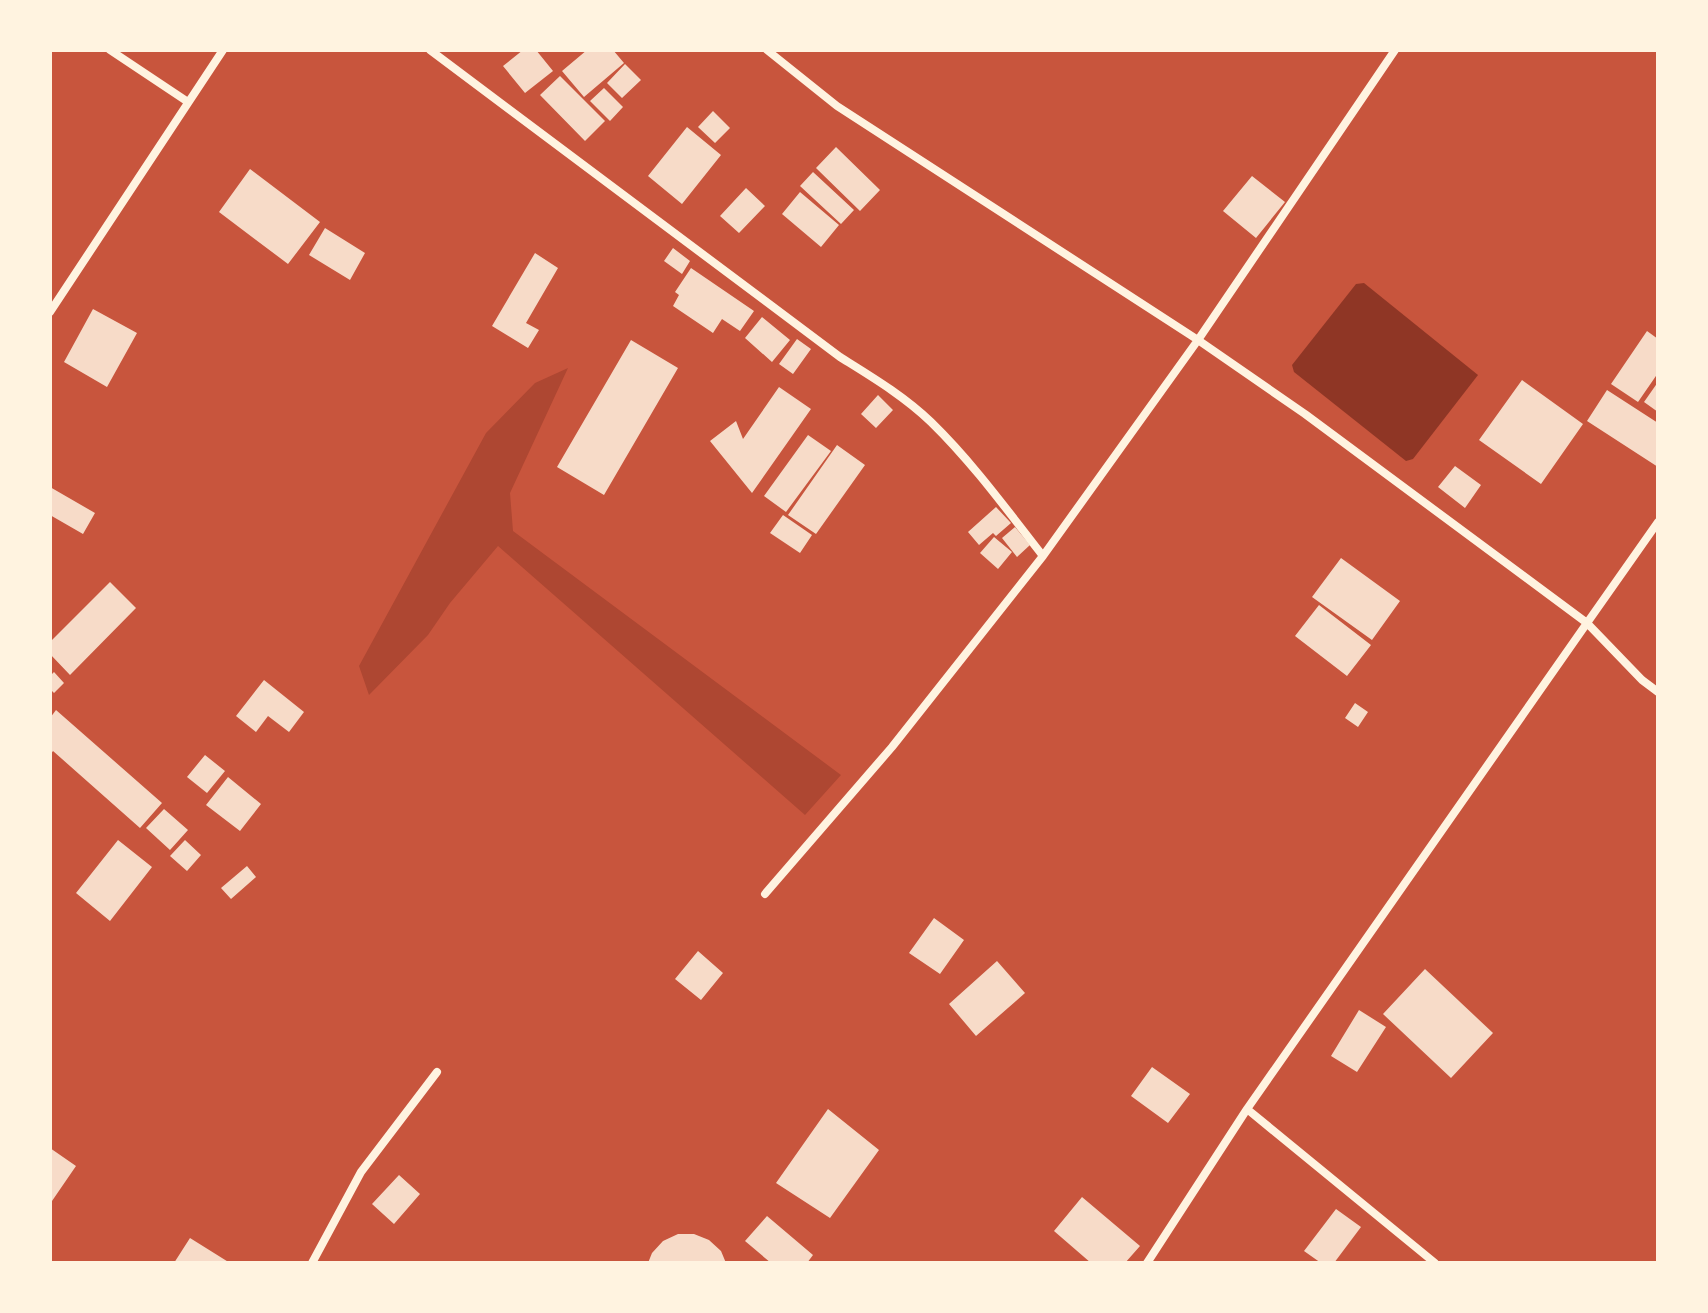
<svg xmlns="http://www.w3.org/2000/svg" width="1708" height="1313" font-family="'Alegreya Sans',sans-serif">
<rect width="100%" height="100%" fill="#c8553d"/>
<path fill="#ae4732" d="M 568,368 L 510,493 L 513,531 L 841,775 L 805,815 L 498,546 L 450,603 L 428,635 L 369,695 L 359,666 L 486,433 L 535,383 Z"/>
<path fill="#8f3625" d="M 1364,283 L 1478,375 L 1413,459 L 1406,461 L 1294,372 L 1292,365 L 1356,284 Z"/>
<path fill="#f7dbc8" d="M 523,50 L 536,50 L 553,71 L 525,93 L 503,66 Z
M 587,50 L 613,50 L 624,63 L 584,97 L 562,71 Z
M 625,64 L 641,80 L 622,98 L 607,83 Z
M 560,76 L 605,121 L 585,141 L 540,95 Z
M 604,88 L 623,107 L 610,121 L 590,101 Z
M 713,111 L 730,128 L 715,143 L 698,127 Z
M 687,127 L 721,155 L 682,204 L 648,176 Z
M 836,147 L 880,190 L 860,211 L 816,168 Z
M 250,169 L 320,222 L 288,264 L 219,212 Z
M 813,172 L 854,210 L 841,224 L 800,186 Z
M 1252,176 L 1285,202 L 1256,238 L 1223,211 Z
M 746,188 L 765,206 L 739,233 L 720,216 Z
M 800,192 L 839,225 L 821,247 L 782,214 Z
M 325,228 L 365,253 L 350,280 L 309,255 Z
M 673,248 L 690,261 L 682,274 L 664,261 Z
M 535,253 L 558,268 L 526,323 L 539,330 L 528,348 L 492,326 Z
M 691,268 L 754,311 L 740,331 L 722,319 L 713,333 L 673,306 L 679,295 L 675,292 Z
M 93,309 L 137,333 L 107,387 L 64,362 Z
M 762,317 L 790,340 L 772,362 L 745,338 Z
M 1647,331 L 1658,339 L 1658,373 L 1638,402 L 1611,384 Z
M 797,339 L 811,349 L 793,374 L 779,364 Z
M 631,340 L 678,368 L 604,495 L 557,467 Z
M 1522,380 L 1583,424 L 1541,484 L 1479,440 Z
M 1658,382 L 1658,412 L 1644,402 Z
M 779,387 L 811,409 L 752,493 L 710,441 L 736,421 L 743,439 Z
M 1607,390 L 1658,423 L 1658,467 L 1587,421 Z
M 878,395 L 893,410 L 876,428 L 861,414 Z
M 808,435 L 831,451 L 786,512 L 764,496 Z
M 837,445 L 865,465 L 816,534 L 788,515 Z
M 1455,466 L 1481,485 L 1465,508 L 1438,487 Z
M 50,487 L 95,513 L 83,534 L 50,515 Z
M 996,507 L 1011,523 L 996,536 L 993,533 L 979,545 L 968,532 Z
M 783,515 L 812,535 L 800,553 L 770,533 Z
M 1015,527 L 1030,545 L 1017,557 L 1002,538 Z
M 994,537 L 1012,552 L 998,569 L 980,553 Z
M 1341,558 L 1400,601 L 1372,640 L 1312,597 Z
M 110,582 L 136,608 L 70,675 L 50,654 L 50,642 Z
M 1319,605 L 1371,645 L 1347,676 L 1295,636 Z
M 54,672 L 64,683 L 54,693 L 50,689 L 50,676 Z
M 264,680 L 304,712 L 289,732 L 268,716 L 256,732 L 236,716 Z
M 1355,703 L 1368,712 L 1358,727 L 1345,718 Z
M 56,710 L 162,803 L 140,828 L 53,751 L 50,755 L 50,718 Z
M 205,755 L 225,771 L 207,793 L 187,777 Z
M 228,777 L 261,804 L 240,831 L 206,805 Z
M 164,809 L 188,830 L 170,850 L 146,828 Z
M 118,840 L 152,867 L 110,921 L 76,893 Z
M 185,840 L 201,855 L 187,871 L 170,856 Z
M 247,866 L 256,877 L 231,899 L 221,888 Z
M 934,918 L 964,940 L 940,974 L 909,953 Z
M 698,951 L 723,973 L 701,1000 L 675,979 Z
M 997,961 L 1025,993 L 976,1036 L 949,1004 Z
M 1425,969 L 1493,1033 L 1451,1078 L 1383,1014 Z
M 1359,1010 L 1386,1027 L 1357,1072 L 1331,1056 Z
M 1152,1067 L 1190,1094 L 1168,1123 L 1131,1096 Z
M 828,1109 L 879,1150 L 830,1218 L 776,1183 Z
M 50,1148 L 76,1166 L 52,1201 L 50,1200 Z
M 399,1175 L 420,1194 L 394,1224 L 372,1204 Z
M 1082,1197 L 1140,1246 L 1125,1263 L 1091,1263 L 1054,1231 Z
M 1336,1209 L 1361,1227 L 1334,1263 L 1321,1263 L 1304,1251 Z
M 767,1216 L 813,1255 L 807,1263 L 771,1263 L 745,1241 Z
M 678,1234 L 694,1234 L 709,1240 L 721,1251 L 726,1263 L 648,1263 L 652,1253 L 663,1241 Z
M 190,1238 L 230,1263 L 174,1263 Z"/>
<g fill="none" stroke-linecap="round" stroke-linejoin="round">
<path stroke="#fff3e0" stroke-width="8" d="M 110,50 L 188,102
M 430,50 L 840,357 C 872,377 904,396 931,422 C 973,463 1007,510 1043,556 L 1198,340 L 1305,414 L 1587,623 L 1658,522
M 767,50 L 837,106 L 1198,340 L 1395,50
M 50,312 L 223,50
M 765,894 L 892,747 L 1043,556
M 1247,1109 L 1435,1263
M 312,1263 L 361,1172 L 437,1072
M 1147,1263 L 1247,1109 L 1587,623 L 1642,680 L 1658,692"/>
</g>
<rect width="1708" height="1313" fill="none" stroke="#fff3e0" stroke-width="104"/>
</svg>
